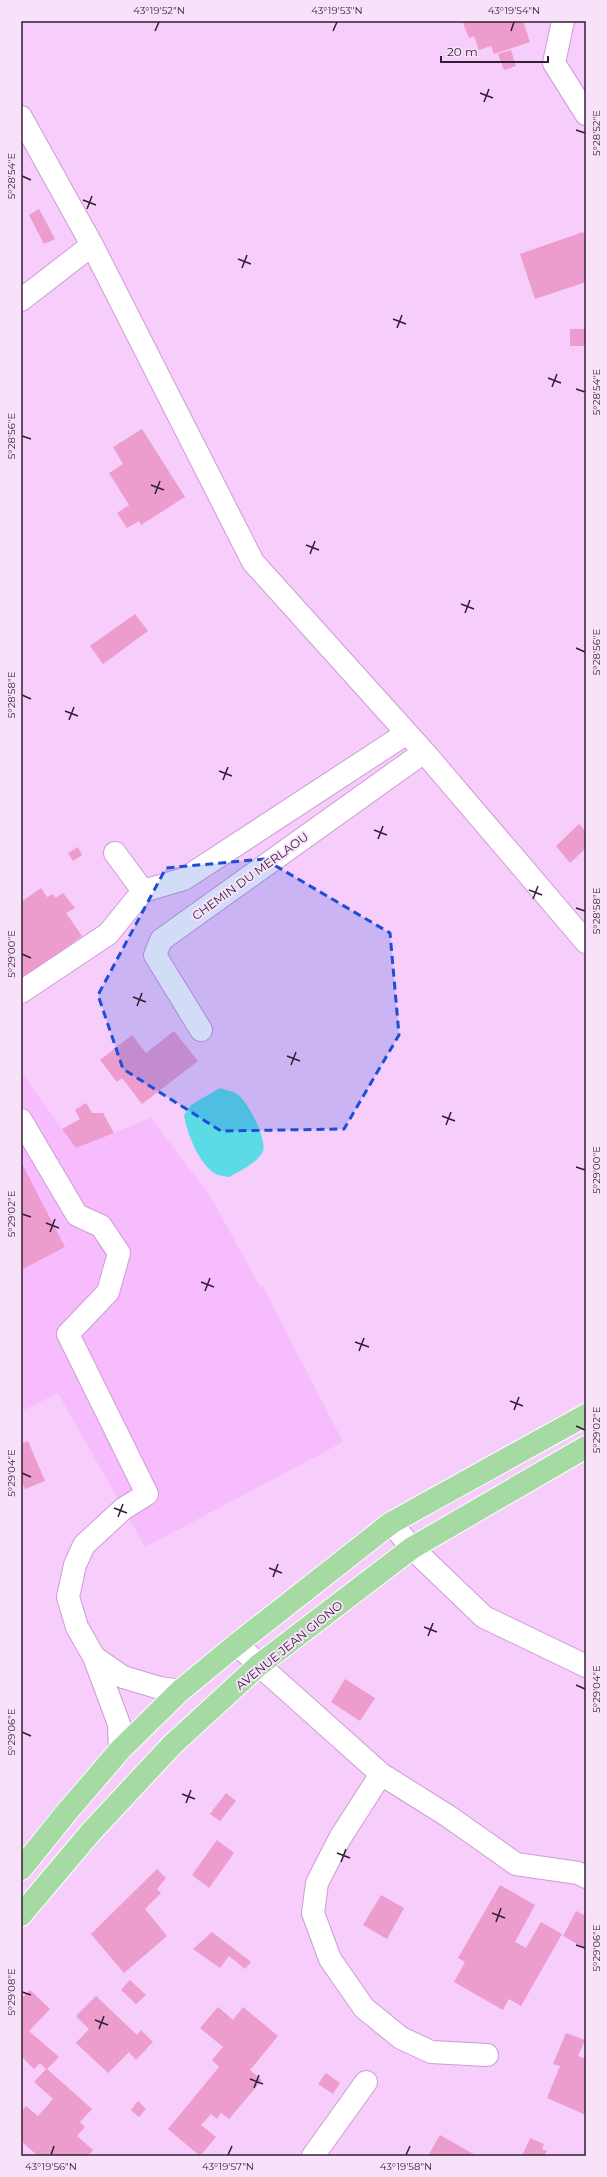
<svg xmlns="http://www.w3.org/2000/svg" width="607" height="2177" font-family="Montserrat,sans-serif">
<rect width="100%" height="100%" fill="#f6cdfb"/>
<path fill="#f6bcfd" d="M 21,1072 L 76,1148 L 151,1118 L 212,1199 L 260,1287 L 262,1285 L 343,1442 L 145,1547 L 58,1393 L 22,1411 L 21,1409 Z"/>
<path fill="#5bdbe6" d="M 220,1088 C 225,1090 233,1091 237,1094 C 248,1101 267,1139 263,1151 C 258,1163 239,1171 229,1177 C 224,1176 218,1176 214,1173 C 198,1162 187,1133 184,1115 L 191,1105 Z"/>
<path fill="#ec9ccd" d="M 468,21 L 523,21 L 530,42 L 494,54 L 491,46 L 479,50 L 474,36 L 469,38 L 463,23 Z
M 511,50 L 516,66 L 504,70 L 498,54 Z
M 39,209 L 55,239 L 44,244 L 29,215 Z
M 583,232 L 586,240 L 586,282 L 535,299 L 520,254 Z
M 570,329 L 586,329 L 586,346 L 570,346 Z
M 142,429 L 185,497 L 141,525 L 139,521 L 127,528 L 117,513 L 129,505 L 109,473 L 123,464 L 113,447 Z
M 135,614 L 148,631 L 103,664 L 90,646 Z
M 579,824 L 586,832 L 586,848 L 570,863 L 556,846 Z
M 78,847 L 82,855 L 73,861 L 68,853 Z
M 41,888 L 47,897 L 53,894 L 55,898 L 63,893 L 75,908 L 66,913 L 82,936 L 23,979 L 21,902 Z
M 174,1031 L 198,1061 L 142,1104 L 122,1078 L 117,1082 L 100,1060 L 132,1035 L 146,1053 Z
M 86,1103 L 92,1113 L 103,1113 L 114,1133 L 76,1148 L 62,1129 L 80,1119 L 75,1110 Z
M 21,1162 L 65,1247 L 21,1270 Z
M 28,1441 L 45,1481 L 25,1489 L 21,1480 L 21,1444 Z
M 345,1679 L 375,1698 L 360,1721 L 331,1702 Z
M 226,1793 L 236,1801 L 220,1821 L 210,1814 Z
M 217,1840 L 234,1853 L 209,1888 L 192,1875 Z
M 157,1869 L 166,1878 L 157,1889 L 161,1893 L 145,1909 L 167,1936 L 124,1973 L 91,1934 Z
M 500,1885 L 535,1905 L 515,1942 L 526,1948 L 541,1922 L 562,1934 L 521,2006 L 509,1999 L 503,2010 L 454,1982 L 465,1962 L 458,1958 Z
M 381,1895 L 404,1908 L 387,1939 L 363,1925 Z
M 576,1911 L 586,1916 L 585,1948 L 563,1936 Z
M 212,1932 L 251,1962 L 245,1969 L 229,1956 L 220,1968 L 193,1949 Z
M 130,1980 L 146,1995 L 136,2004 L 121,1990 Z
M 30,1990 L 50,2009 L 29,2031 L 59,2057 L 47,2069 L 92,2109 L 80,2122 L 85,2127 L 77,2136 L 93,2150 L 88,2156 L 38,2156 L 21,2141 L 21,2112 L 26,2106 L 38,2116 L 53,2099 L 34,2082 L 46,2069 L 40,2063 L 34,2069 L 21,2056 L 21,1999 Z
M 96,1996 L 137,2035 L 141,2030 L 153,2042 L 136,2060 L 129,2052 L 108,2073 L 76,2043 L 89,2029 L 76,2016 Z
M 218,2007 L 233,2020 L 243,2007 L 278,2036 L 250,2070 L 262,2080 L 229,2119 L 221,2113 L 217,2119 L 211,2114 L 201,2125 L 216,2137 L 200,2156 L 168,2129 L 219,2067 L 212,2060 L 223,2047 L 200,2028 Z
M 566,2033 L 585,2040 L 578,2056 L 586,2059 L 586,2115 L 547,2098 L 560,2066 L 553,2064 Z
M 326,2073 L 340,2083 L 333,2094 L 318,2084 Z
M 138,2101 L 146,2109 L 139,2117 L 131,2110 Z
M 440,2135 L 477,2156 L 428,2156 Z
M 530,2138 L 544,2144 L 542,2149 L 547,2151 L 544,2156 L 522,2156 Z"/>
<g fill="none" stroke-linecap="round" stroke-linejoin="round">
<defs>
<path id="minor" d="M 563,21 L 554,63 L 586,114
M 21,117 L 92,245 L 253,562 L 424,752 L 586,942
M 21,300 L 92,245
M 115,853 L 143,891 L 184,879 L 407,733
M 21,992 L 108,934 L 143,891
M 201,1030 L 155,955 L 161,940 L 424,752
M 21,1120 L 77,1215 L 101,1226 L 119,1253 L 108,1292 L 68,1334 L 147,1494 L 123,1509 L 84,1545 L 75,1565 L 68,1597 L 77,1627 L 94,1657 L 119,1724 L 120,1750
M 391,1523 L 412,1548 L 484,1617 L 586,1666
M 237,1644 L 259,1665 L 381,1774 L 448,1816 L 516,1864 L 578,1873 L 586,1877
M 94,1657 L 123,1677 L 160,1688 L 180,1691
M 381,1774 L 340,1838 L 317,1883 L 313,1913 L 330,1959 L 364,2008 L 401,2038 L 431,2052 L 487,2055
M 313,2156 L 366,2082"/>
<path id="major" d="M 21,1869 L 66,1813 L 120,1750 L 180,1691 L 237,1644 L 391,1523 L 586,1415
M 21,1915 L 91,1832 L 172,1745 L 259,1665 L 412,1548 L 586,1447"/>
</defs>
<use href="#minor" stroke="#ce9cd5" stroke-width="24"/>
<use href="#major" stroke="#fff" stroke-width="24"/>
<use href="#minor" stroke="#fff" stroke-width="22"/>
<use href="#major" stroke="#a5daa2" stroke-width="22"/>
</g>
<path fill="#1d4ed8" fill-opacity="0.2" stroke="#1d4ed8" stroke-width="3" stroke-dasharray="8 5" stroke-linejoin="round" d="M 264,859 L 390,933 L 399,1035 L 344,1129 L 221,1131 L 123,1069 L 98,995 L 166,868 Z"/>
<path fill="none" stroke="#321f35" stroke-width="1.5" d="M 155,31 L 159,22M 333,31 L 337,22M 511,31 L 514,22M 480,93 L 493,98M 484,102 L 489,89M 576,130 L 585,133M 22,176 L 31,180M 83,200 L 96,205M 87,209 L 92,196M 238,259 L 251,264M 242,268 L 247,255M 393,319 L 406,324M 397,328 L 402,315M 548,378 L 561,383M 552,387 L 557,374M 576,389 L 585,392M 22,436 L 31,439M 151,485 L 164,490M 155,494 L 160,481M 306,545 L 319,550M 310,554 L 315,541M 461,604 L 474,609M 465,613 L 470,600M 576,648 L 585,652M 22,695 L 31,699M 65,711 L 78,716M 69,720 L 74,707M 219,771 L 232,776M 223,780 L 228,767M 374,830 L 387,835M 378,839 L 383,826M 529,890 L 542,895M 533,899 L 538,886M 576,908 L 585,911M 22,954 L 31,958M 133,997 L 146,1002M 137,1006 L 142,993M 287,1056 L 300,1061M 291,1065 L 296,1052M 442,1116 L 455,1121M 446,1125 L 451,1112M 576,1167 L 585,1170M 22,1214 L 31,1217M 46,1223 L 59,1228M 50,1232 L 55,1219M 201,1282 L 214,1287M 205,1291 L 210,1278M 355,1342 L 369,1347M 359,1351 L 364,1338M 510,1401 L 523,1406M 514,1410 L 519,1397M 576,1426 L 585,1430M 22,1473 L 31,1477M 114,1508 L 127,1513M 118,1517 L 123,1504M 269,1568 L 282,1573M 273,1577 L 278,1564M 424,1627 L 437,1632M 428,1636 L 433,1623M 576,1685 L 585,1689M 22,1732 L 31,1736M 182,1794 L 195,1799M 186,1803 L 191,1790M 337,1853 L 350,1858M 341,1862 L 346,1849M 492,1913 L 505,1918M 496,1922 L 501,1908M 576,1945 L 585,1948M 22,1992 L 31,1995M 95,2020 L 108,2025M 99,2029 L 104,2016M 250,2079 L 263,2084M 254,2088 L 259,2075M 51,2155 L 54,2146M 228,2155 L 232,2146M 406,2155 L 410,2146"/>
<g text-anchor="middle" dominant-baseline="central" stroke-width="4" stroke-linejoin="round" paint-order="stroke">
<g font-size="12" fill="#321f35" stroke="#f7e2fa">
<text transform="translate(250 876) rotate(-36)">CHEMIN DU MERLAOU</text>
<text transform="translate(289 1645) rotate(-39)">AVENUE JEAN GIONO</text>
</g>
</g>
<rect width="607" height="2177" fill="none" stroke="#f7e2fa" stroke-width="44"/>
<path d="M441 56v6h107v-6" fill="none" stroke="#321f35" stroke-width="2"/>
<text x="447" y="56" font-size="12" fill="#321f35" stroke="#f7e2fa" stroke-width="3" paint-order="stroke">20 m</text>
<rect x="22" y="22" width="563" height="2133" fill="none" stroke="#321f35" stroke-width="1.5"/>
<g font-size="10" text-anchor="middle" fill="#321f35">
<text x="159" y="14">43°19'52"N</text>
<text x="337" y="14">43°19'53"N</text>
<text x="514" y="14">43°19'54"N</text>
<text transform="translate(596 133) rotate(-90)" y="4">5°28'52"E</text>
<text transform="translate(11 176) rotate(-90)" y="4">5°28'54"E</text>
<text transform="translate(596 392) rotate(-90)" y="4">5°28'54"E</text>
<text transform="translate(11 436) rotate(-90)" y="4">5°28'56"E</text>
<text transform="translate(596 652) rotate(-90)" y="4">5°28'56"E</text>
<text transform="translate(11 695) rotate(-90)" y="4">5°28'58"E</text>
<text transform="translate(596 911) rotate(-90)" y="4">5°28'58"E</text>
<text transform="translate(11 954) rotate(-90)" y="4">5°29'00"E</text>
<text transform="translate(596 1170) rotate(-90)" y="4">5°29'00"E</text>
<text transform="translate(11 1214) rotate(-90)" y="4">5°29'02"E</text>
<text transform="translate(596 1430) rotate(-90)" y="4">5°29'02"E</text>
<text transform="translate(11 1473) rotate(-90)" y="4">5°29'04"E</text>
<text transform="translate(596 1689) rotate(-90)" y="4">5°29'04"E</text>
<text transform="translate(11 1732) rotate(-90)" y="4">5°29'06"E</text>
<text transform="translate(596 1948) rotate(-90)" y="4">5°29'06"E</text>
<text transform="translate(11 1992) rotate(-90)" y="4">5°29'08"E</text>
<text x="51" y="2170">43°19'56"N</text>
<text x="228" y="2170">43°19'57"N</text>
<text x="406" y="2170">43°19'58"N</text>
</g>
</svg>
